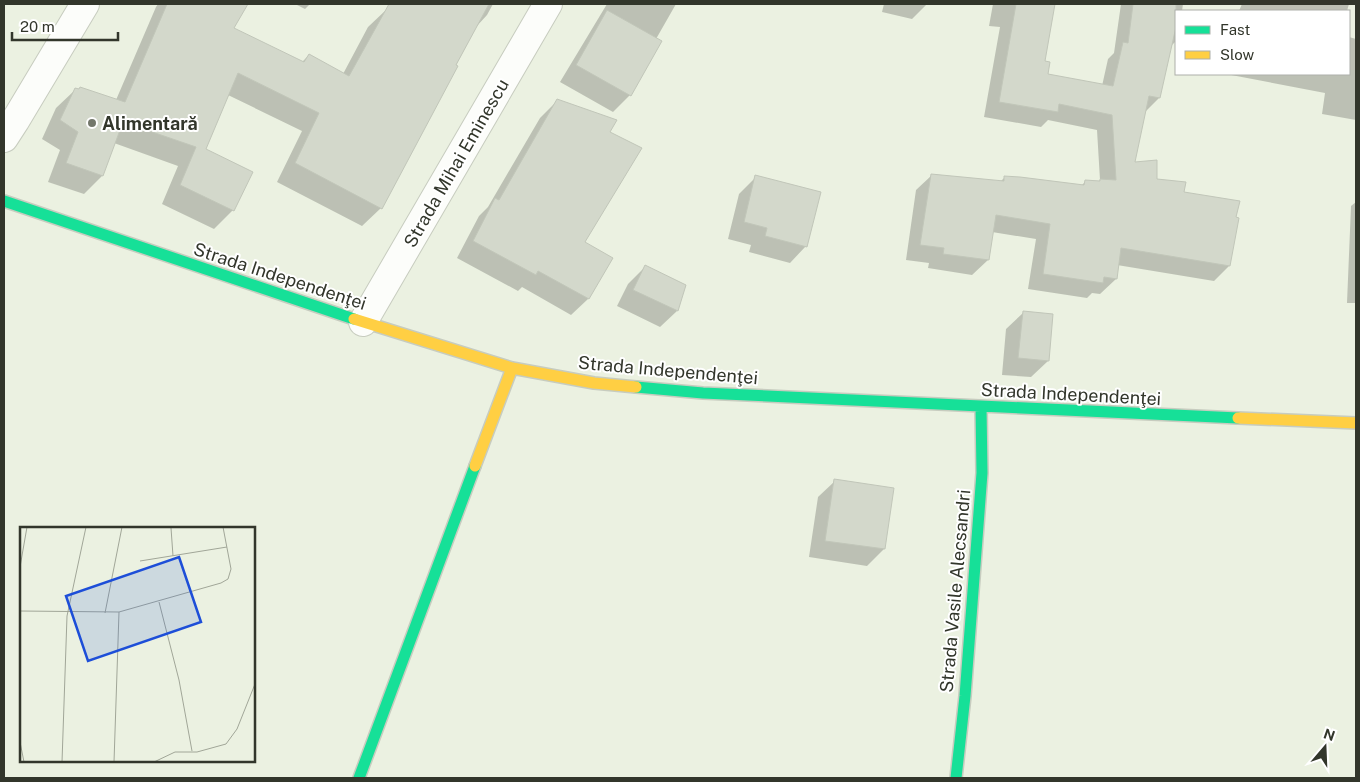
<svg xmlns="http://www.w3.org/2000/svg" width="1360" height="782" font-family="'Public Sans',sans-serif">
<rect width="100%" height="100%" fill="#ebf1e1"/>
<path fill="#0003" d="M 158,4 L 247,4 L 233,29 L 302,62 L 309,55 L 343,74 L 368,27 L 387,9 L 407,19 L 416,4 L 493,4 L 487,15 L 476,27 L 381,208 L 362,226 L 277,182 L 302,131 L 228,95 L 204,149 L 233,210 L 214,229 L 162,204 L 178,166 L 114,143 L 102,176 L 84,194 L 48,182 L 60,150 L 42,139 L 56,108 L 75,90 L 116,100 L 156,7 Z
M 295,4 L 310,4 L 305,9 Z
M 607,4 L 676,4 L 656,39 L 630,95 L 613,112 L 560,82 Z
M 884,4 L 927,4 L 912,19 L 882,12 Z
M 993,4 L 1054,4 L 1043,62 L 1046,75 L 1102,86 L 1108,59 L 1114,53 L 1121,4 L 1183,4 L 1182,11 L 1176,11 L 1176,41 L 1170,47 L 1159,98 L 1144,113 L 1134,163 L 1156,180 L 1234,218 L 1229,266 L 1214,281 L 1117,265 L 1116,279 L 1100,294 L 1092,293 L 1087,298 L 1028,289 L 1036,239 L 992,232 L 988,260 L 972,275 L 928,268 L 929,263 L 906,260 L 916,190 L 932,175 L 1000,182 L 1005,177 L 1081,186 L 1085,182 L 1098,182 L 1100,180 L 1097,130 L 1048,120 L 1041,127 L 984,117 L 1000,27 L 989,26 Z
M 1242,4 L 1349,4 L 1347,11 L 1239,11 Z
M 1349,37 L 1356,39 L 1356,120 L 1322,114 L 1325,93 L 1226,74 L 1349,74 Z
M 557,101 L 608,133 L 583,243 L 611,258 L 588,299 L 571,315 L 522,287 L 518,291 L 457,258 L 479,216 L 488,207 L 540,118 Z
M 756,177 L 806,246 L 790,263 L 749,252 L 751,245 L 728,239 L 739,194 Z
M 1356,202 L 1356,303 L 1347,303 L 1351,206 Z
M 645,267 L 677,311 L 660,327 L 617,306 L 628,284 Z
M 1023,313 L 1048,361 L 1031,377 L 1002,375 L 1006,329 Z
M 835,481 L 892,489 L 884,549 L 867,566 L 809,557 L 818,497 Z"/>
<path fill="#d3d8cb" stroke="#c1c6b9" d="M 167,4 L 248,4 L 234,28 L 304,62 L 309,54 L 349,76 L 389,4 L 489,4 L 456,65 L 458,66 L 382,209 L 295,163 L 319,113 L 238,73 L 206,149 L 253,172 L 234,211 L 180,185 L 196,147 L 123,122 L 103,176 L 66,163 L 78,132 L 60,120 L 75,88 L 79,89 L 80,87 L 125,102 Z
M 1016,4 L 1055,4 L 1045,61 L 1050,62 L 1048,74 L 1113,86 L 1123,42 L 1128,43 L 1133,4 L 1176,4 L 1176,27 L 1160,98 L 1149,96 L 1135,162 L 1157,160 L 1157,179 L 1186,182 L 1184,192 L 1240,201 L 1236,217 L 1239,218 L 1230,266 L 1121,248 L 1117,279 L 1104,277 L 1103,283 L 1043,274 L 1050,224 L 996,215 L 989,260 L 943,254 L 944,248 L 920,245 L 931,174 L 1004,181 L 1004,176 L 1020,177 L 1084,185 L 1085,180 L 1100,181 L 1100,179 L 1116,180 L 1112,115 L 1059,104 L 1058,112 L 999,102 Z
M 607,10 L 662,41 L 631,96 L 576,65 Z
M 557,99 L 617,120 L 610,132 L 642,148 L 585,242 L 613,258 L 589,299 L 538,271 L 536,275 L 473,241 L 495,198 L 499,200 Z
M 755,175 L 821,192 L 807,247 L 765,236 L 767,228 L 744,222 Z
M 645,265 L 686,285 L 678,311 L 633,290 Z
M 1023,311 L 1053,314 L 1049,361 L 1018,358 Z
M 834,479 L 894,488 L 885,549 L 825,541 Z"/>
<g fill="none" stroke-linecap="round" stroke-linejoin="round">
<defs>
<path id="street" d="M 4,138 L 15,121 L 85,4
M 363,322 L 548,4"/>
<path id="fast" d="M 4,201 L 354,319
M 636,387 L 703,393 L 1238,418
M 359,778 L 475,466
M 956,778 L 965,696 L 982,473 L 981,407"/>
<path id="slow" d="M 354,319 L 512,368 L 594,383 L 636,387
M 1238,418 L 1356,423
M 475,466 L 512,368"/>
</defs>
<use href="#street" stroke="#c7ccbf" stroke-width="30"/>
<use href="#fast" stroke="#c7ccbf" stroke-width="14"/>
<use href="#slow" stroke="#c7ccbf" stroke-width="14"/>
<use href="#street" stroke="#fcfdfa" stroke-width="28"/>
<use href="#fast" stroke="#16e098" stroke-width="11"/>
<use href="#slow" stroke="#ffcf43" stroke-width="11"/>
</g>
<circle fill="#73776b" stroke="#fff" stroke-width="2" cx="92" cy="123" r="5"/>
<g text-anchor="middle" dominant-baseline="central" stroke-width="4" stroke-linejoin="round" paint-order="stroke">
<g font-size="18" font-weight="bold" fill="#32362b" stroke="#fff" text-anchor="start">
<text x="102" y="123">Alimentară</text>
</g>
<g font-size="18" fill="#32362b" stroke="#fff">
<text transform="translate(456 163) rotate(-60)">Strada Mihai Eminescu</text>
<text transform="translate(280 276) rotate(18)">Strada Independenţei</text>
<text transform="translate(668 370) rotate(5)">Strada Independenţei</text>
<text transform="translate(1071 394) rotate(3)">Strada Independenţei</text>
<text transform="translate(955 591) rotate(-85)">Strada Vasile Alecsandri</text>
</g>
</g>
<g transform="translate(20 527)">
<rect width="235" height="235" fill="#ebf1e1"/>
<path fill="none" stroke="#a1a698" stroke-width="1" d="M 151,1 L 153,29M 120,34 L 207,20M 0,40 L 7,0M 139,75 L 159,153 L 172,224M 0,84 L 99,85 L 201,56 L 208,52 L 211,42 L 203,0M 85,86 L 102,0M 0,215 L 4,235M 42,235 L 47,89 L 66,0M 94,235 L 99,85M 134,235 L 155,225 L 177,225 L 206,217 L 217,202 L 235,157"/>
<path fill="#1d4ed8" fill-opacity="0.15" stroke="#1d4ed8" stroke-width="2.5" d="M 159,30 L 181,95 L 68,134 L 46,69 Z"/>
<rect width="235" height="235" fill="none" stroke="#32362b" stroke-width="2.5"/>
</g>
<rect width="1360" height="782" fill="none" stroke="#32362b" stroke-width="10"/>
<rect x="1175" y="10" width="175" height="65" fill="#ffffff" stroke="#adafaa"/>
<rect x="1185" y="26" width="25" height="8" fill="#16e098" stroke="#adafaa"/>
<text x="1220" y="35" font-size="15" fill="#32362b">Fast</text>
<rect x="1185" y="51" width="25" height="8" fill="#ffcf43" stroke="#adafaa"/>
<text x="1220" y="60" font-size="15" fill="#32362b">Slow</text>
<g transform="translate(1325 747) rotate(19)" stroke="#ffffff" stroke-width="4" paint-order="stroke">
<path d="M0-4L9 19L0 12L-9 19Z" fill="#32362b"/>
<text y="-8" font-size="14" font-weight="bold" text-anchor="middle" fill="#32362b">N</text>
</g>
<path d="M12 32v8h106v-8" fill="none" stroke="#32362b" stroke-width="2.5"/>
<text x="20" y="32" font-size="15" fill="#32362b" stroke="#ffffff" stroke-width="4" paint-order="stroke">20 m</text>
</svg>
